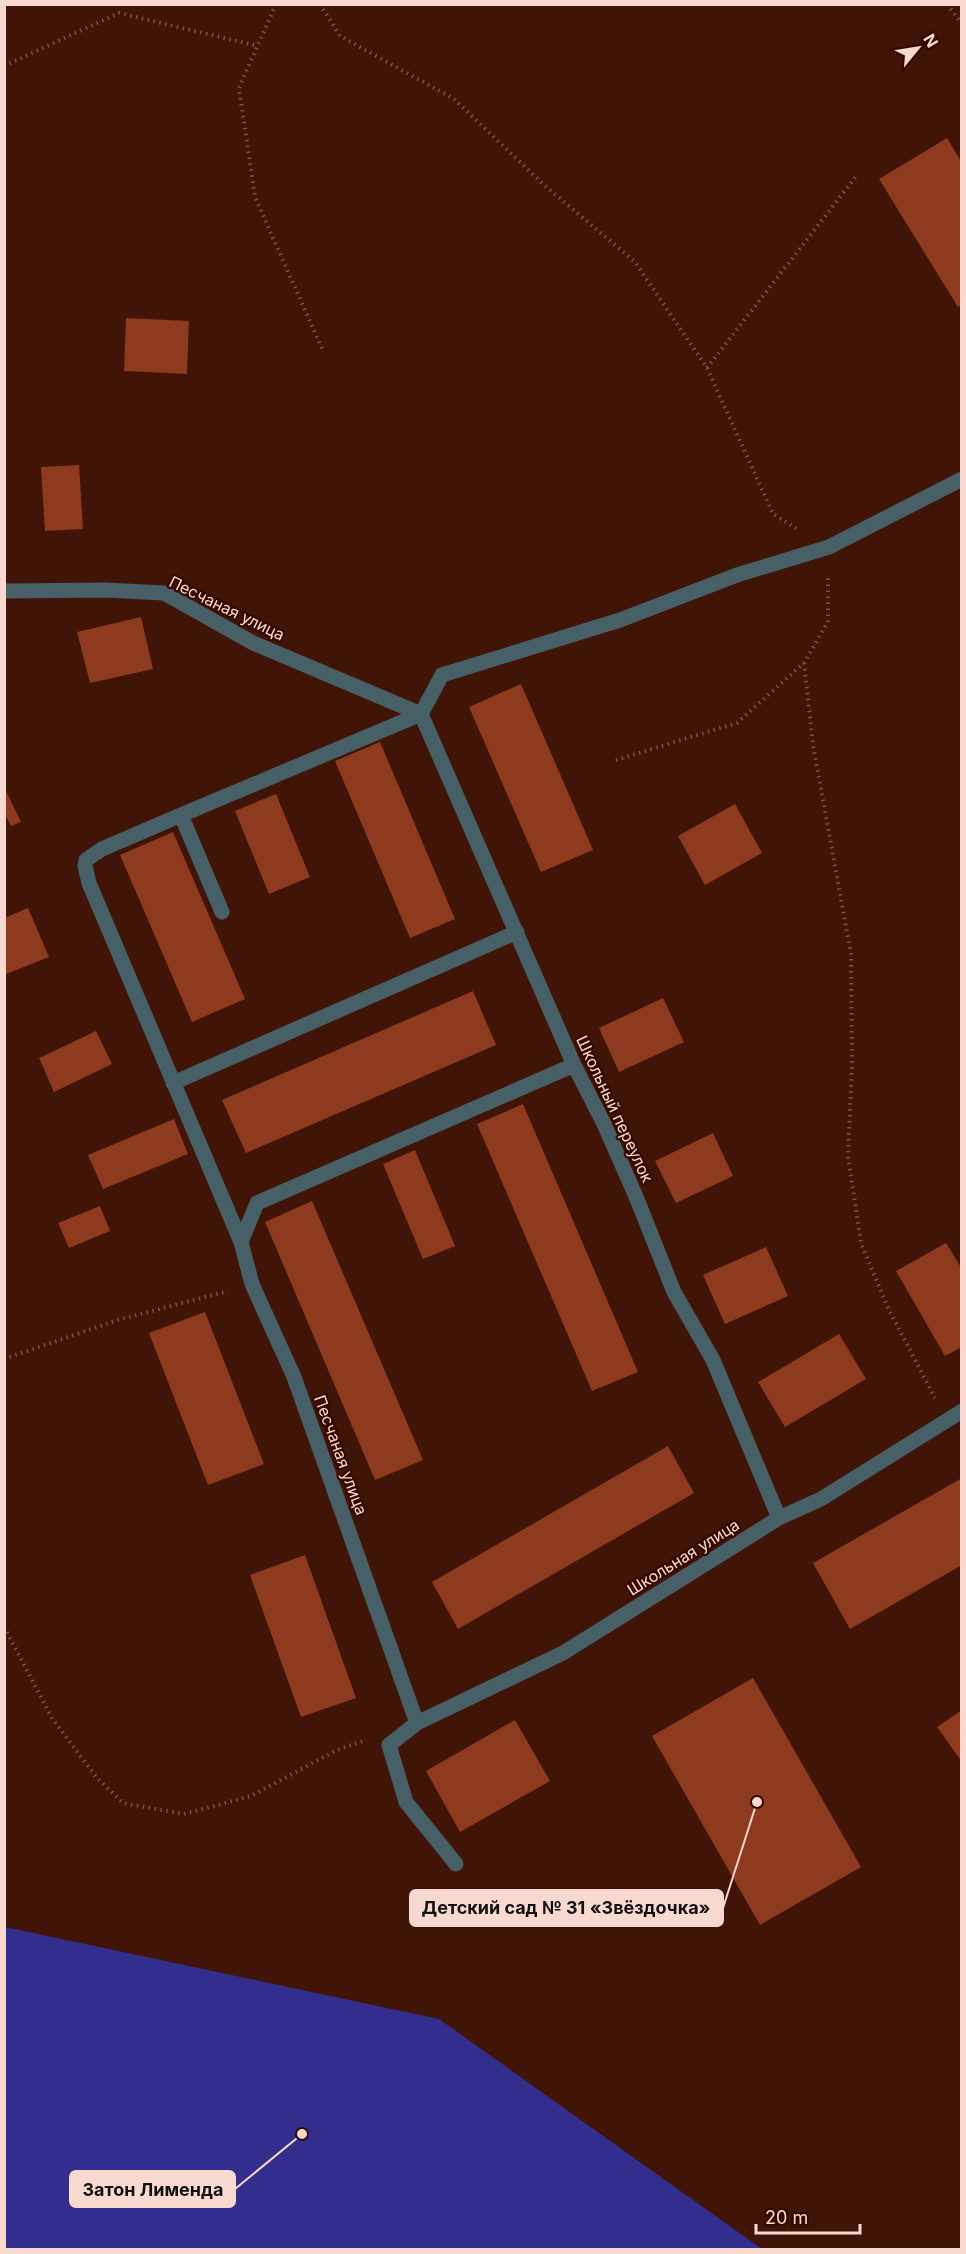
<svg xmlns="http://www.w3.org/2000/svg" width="966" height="2254" font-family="Inter,sans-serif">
<rect width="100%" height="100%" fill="#401406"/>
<path fill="#332e8e" d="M 5,1927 L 439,2019 L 762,2249 L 5,2249 Z"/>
<path fill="#8e3a1e" d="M 947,138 L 962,163 L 962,305 L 958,307 L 879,179 Z
M 126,318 L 189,321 L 187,374 L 124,371 Z
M 79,465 L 83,529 L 45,531 L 41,467 Z
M 141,617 L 153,669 L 90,683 L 77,632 Z
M 521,684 L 593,850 L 541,872 L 469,707 Z
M 380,742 L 455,919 L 410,938 L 335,761 Z
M 4,787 L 21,822 L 11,826 L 4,813 Z
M 276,794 L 310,877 L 269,894 L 235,811 Z
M 735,804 L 762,853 L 705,885 L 678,836 Z
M 173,832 L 245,999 L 192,1022 L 120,855 Z
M 28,908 L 49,957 L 4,975 L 4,918 Z
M 473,991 L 496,1045 L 246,1153 L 222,1100 Z
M 663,998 L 684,1042 L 619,1072 L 599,1028 Z
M 96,1031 L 112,1064 L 54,1092 L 39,1058 Z
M 523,1104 L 638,1372 L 592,1391 L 477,1124 Z
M 174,1119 L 188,1154 L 103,1189 L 88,1155 Z
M 713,1133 L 733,1176 L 676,1203 L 655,1161 Z
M 415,1150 L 455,1246 L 423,1259 L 383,1164 Z
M 312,1201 L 423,1460 L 375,1480 L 265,1222 Z
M 100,1206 L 110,1231 L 69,1248 L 58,1223 Z
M 946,1243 L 962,1269 L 962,1347 L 945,1356 L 896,1271 Z
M 766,1247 L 788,1296 L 725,1324 L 703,1275 Z
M 205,1312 L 264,1464 L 208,1485 L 149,1333 Z
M 839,1334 L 866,1379 L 785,1427 L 758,1382 Z
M 668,1446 L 694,1493 L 458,1629 L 432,1582 Z
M 962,1478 L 962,1565 L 850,1629 L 813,1563 Z
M 305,1555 L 356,1698 L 301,1717 L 250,1575 Z
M 753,1678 L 861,1867 L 760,1925 L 652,1736 Z
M 962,1710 L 962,1762 L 937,1727 Z
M 515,1720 L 550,1781 L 460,1832 L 426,1771 Z"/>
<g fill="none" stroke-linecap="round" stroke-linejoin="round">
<path stroke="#7b5347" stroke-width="4" stroke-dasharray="1.5 4.5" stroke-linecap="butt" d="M 276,4 L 239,88 L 255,197 L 323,351
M 320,4 L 340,36 L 454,99 L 543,184 L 635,262 L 707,368 L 773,514 L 799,530
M 947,4 L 962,24
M 4,66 L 119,13 L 258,46
M 707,368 L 857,175
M 804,663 L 813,745 L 851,954 L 852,1064 L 848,1156 L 861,1243 L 888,1308 L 935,1398
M 616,760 L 737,723 L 804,663 L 828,622 L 828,574
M 4,1359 L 118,1320 L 228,1291
M 4,1627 L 52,1718 L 96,1777 L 123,1803 L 184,1814 L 251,1796 L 337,1750 L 366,1740"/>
<path stroke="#476068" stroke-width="15" d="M 4,591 L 105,590 L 164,593 L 253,643 L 421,714
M 421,714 L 574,1065 L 604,1124 L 637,1199 L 674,1292 L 713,1360 L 779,1518
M 181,815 L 102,849 L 86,860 L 85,866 L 89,883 L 241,1242
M 222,912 L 181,815 L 421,714 L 442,675 L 620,620 L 737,575 L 829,547 L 962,479
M 173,1083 L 517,932
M 417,1723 L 294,1377 L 252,1284 L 241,1242 L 257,1203 L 574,1065
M 456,1864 L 406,1802 L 389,1745 L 417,1723 L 563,1653 L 779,1518 L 821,1499 L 962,1411"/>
</g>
<g text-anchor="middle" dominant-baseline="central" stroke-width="4.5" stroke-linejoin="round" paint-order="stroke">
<g font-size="16" fill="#f8d9d0" stroke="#350900">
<text transform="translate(227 608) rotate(26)">Песчаная улица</text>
<text transform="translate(615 1109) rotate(65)">Школьный переулок</text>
<text transform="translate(341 1455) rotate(70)">Песчаная улица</text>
<text transform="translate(683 1557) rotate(-32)">Школьная улица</text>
</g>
</g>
<path fill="none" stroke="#f8d9d0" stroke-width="2" d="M757 1802L723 1908M302 2134L235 2189"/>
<g fill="#f8d9d0" stroke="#350900" stroke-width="2">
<circle cx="757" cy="1802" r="6"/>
<circle cx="302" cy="2134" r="6"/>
</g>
<g fill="#f8d9d0" stroke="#f8d9d0" stroke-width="2">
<rect x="410" y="1890" width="313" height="36" rx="6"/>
<rect x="70" y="2171" width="165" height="36" rx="6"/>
</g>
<g font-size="18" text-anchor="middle" font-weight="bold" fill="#111">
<text x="566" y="1914">Детский сад № 31 «Звёздочка»</text>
<text x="153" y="2196">Затон Лименда</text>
</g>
<rect width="966" height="2254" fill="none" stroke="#f8d9d0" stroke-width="12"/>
<g transform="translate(918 48) rotate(60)" stroke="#350900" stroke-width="4.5" paint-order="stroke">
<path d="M0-4.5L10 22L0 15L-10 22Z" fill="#f8d9d0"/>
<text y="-9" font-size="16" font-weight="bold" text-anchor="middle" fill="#f8d9d0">N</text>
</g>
<path d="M756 2224v9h104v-9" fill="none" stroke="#f8d9d0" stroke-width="3"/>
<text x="765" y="2224" font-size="18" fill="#f8d9d0" stroke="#350900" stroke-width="4.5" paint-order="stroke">20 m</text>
</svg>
